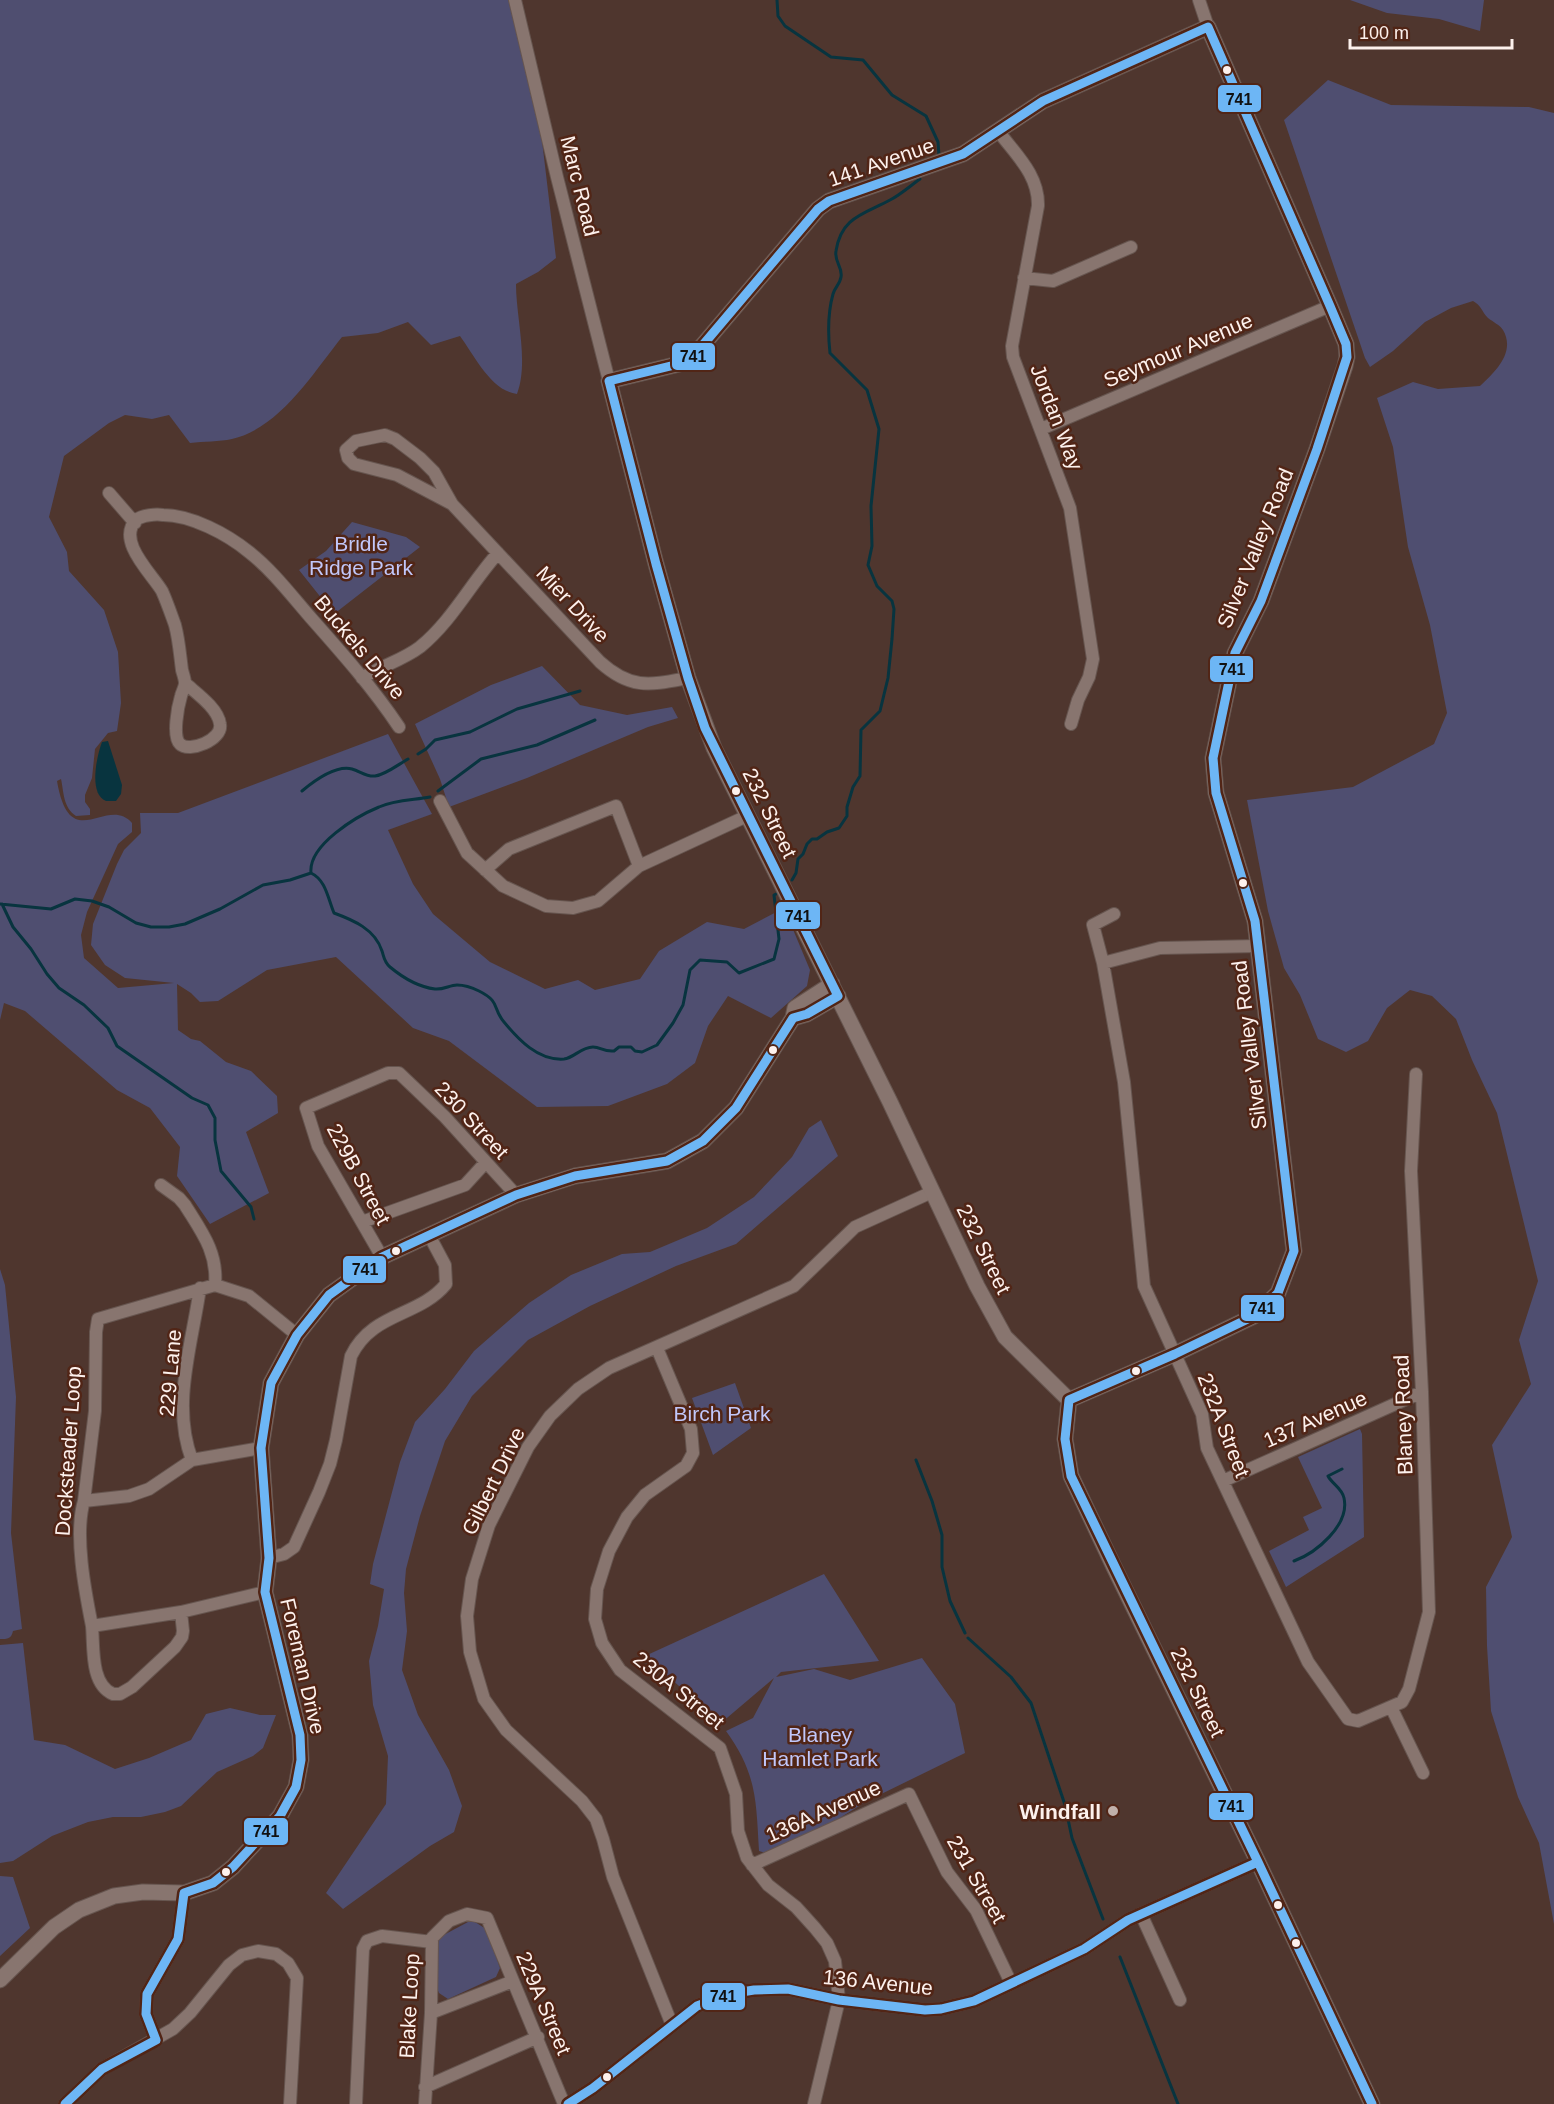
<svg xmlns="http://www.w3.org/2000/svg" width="1554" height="2104" font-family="Helvetica,sans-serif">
<rect width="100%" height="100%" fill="#4f362e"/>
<path fill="#4f4e70" d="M 0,0 L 515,0 L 535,82 L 556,258 L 538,272 L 516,284 C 516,318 529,362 517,394 C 491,391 474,355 460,336 L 431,345 L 408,322 L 378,333 L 342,337 C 313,373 280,428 232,439 C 219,442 204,441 190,443 L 169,415 L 152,419 L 125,415 L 109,423 L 64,456 L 49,517 L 67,552 L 69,571 L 104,610 L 118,652 L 121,703 L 117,731 L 108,733 L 95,749 L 92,778 L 85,795 L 85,802 L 90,809 L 90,815 L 76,816 C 63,807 64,793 61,779 L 57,781 C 70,857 107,794 132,823 L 132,832 L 118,844 L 87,912 L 81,935 L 84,958 L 118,988 L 174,983 L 125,978 L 105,965 L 91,945 L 93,924 L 117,864 L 124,850 L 141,833 L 140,813 L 178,813 L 388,734 L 432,814 L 388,830 L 413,884 L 433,914 L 490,962 L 545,989 L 578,980 L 595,990 L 640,979 L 659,951 L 707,922 L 744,929 L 784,908 L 810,970 L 807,986 L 771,1018 L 728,996 L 708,1026 L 695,1063 L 667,1084 L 608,1106 L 537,1107 L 449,1041 L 413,1028 L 336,957 L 267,970 L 218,1001 L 200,1002 L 191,993 L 177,984 L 178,1030 L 191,1039 L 200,1041 L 226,1062 L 251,1071 L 277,1096 L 278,1113 L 246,1132 L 269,1193 L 210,1224 L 177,1176 L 180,1147 L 150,1108 L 117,1090 L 25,1011 L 4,1003 L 0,1020 Z
M 1350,0 L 1484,0 L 1480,31 L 1439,19 L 1387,13 Z
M 1328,80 L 1391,105 L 1529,107 L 1554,113 L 1554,1924 L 1539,1843 L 1518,1797 L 1491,1711 L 1487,1646 L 1486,1587 L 1512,1537 L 1492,1445 L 1531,1384 L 1519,1340 L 1538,1281 L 1497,1113 L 1472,1060 L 1456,1019 L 1432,996 L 1410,990 L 1387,1008 L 1368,1041 L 1346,1052 L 1318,1039 L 1300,995 L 1284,968 L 1268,911 L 1247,800 L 1353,787 L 1434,744 L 1447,713 L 1430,625 L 1408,547 L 1393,447 L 1377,398 L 1413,382 L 1438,389 L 1480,386 C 1495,372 1516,352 1503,330 C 1500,325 1493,322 1488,318 C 1482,312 1481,305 1473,301 L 1451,308 L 1425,322 L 1393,351 L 1370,367 L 1365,358 L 1284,120 Z
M 352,522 L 406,537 L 420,547 L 334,614 L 299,570 L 326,551 Z
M 542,666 L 580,705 L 627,715 L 672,707 L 678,718 L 648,727 L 527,778 L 449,807 L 440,779 L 415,724 L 491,685 Z
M 821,1120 L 838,1156 L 736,1244 L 676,1266 L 590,1306 L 528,1340 L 472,1396 L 445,1441 L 420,1516 L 406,1569 L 404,1593 L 407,1631 L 402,1670 L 418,1715 L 449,1770 L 462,1806 L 454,1832 L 430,1846 L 343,1909 L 326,1893 L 386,1804 L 388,1756 L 373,1705 L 369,1661 L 378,1626 L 384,1589 L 370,1584 L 373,1564 L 400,1462 L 415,1422 L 445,1389 L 474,1351 L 529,1303 L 571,1275 L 622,1254 L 650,1252 L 707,1228 L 754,1197 L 792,1157 L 809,1128 Z
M 0,1269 L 5,1285 L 16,1397 L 11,1533 L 22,1629 L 13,1631 C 11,1639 8,1639 0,1639 Z
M 735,1383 L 751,1428 L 713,1455 L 692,1398 Z
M 1360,1429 L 1362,1434 L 1364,1537 L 1286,1587 L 1269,1551 L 1309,1530 L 1303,1517 L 1322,1508 L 1298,1457 Z
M 824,1574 L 879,1661 L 781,1672 L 776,1677 L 814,1669 L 850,1680 L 922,1658 L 955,1704 L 965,1753 L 867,1801 L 838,1819 L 801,1836 L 777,1856 L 759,1851 C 756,1800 757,1774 726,1731 L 753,1718 L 774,1678 L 721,1723 L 645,1656 Z
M 23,1643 L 34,1740 L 65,1745 L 115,1769 L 149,1758 L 191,1740 L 206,1714 L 230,1708 L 260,1715 L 276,1715 L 263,1748 L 253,1756 L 217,1772 L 181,1806 L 165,1812 L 141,1817 L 113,1817 L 88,1822 L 52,1836 L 13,1861 L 0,1863 L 0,1645 Z
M 0,1876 L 13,1877 L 30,1928 L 0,1956 Z
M 468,1922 L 475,1922 L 486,1929 L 500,1968 L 496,1977 L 448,1999 L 439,1993 L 437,1988 L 436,1946 L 440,1937 Z"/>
<path fill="#08343f" d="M 108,741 L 122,785 L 121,794 L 116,801 C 115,801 107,801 106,801 C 88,794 97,755 102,742 Z"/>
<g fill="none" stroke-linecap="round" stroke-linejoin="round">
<path stroke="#08343f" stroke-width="3" d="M 777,0 L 778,16 L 785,26 L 831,57 L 863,60 L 892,95 L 926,116 L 938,142 L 939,156
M 418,754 L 426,749 L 435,740 L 470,732 L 517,709 L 580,691
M 302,791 C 314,781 336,765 352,769 C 360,771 366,777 375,776 C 385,775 399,764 408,759
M 438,791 L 481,759 L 537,745 L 595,720
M 311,873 C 308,845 357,816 379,807 C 394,800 414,800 430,797
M 792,880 L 796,873 L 798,859 L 803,854 L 807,844 L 812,839 L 817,839 L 827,832 L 839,828 L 847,816 L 847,807 L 853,787 L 860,776 L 861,730 L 880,711 L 888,678 L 892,639 L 894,609 L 892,601 L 877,586 L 868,565 L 872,546 L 871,506 L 879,429 L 867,390 L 830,353 C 828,335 828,312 833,294 C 835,287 840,284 841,277 C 843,267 834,262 836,251 C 841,217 864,214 890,200 C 900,195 910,186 920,179
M 0,904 L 51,909 L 75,899 L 92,901 L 109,907 L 136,923 L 151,927 L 169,927 L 185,924 L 220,909 L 263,885 L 290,880 L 311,873 C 326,880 328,899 334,913 C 353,920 375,929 382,951 C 384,957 384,962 390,967 C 402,977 419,987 435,989 C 443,990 450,985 457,985 C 464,985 473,988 479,991 C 501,1002 492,1008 504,1022 C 518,1039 538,1061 564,1059 C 574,1058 581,1047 593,1047 C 601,1047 603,1052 614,1051 L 619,1047 L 631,1047 L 635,1051 L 642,1052 L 657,1045 L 673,1023 L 683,1005 L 690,970 L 700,960 L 727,962 L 739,973 L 774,959 L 779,939 L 774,895 L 776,894
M 2,904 L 13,927 L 31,949 L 47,974 L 59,988 L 84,1005 L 108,1028 L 117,1046 L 192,1098 L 208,1105 L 215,1118 L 215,1140 L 221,1171 L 251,1207 L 254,1219
M 916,1460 L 932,1501 L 942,1535 L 942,1567 L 950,1601 L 965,1633
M 1294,1561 C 1316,1553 1350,1525 1344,1498 C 1342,1488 1332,1484 1328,1476 L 1342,1469
M 968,1638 L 1011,1677 L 1031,1703 L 1065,1805 L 1072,1838 L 1103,1919
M 1120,1957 L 1178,2104"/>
<defs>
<path id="minor" d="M 515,0 L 557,177 L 609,381
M 1199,0 L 1208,27
M 999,132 C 1016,155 1039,175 1038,206 L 1012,346 L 1013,357 L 1070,508 L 1093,659 L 1089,677 L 1078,700 L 1071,724
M 1024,278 L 1053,281 L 1131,247
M 1041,429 L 1330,306
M 109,493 L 135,523
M 452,504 L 397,475 L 354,464 L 348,458 L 346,450 L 356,441 L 385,435 L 395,439 L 420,458 L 434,472 L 452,504 L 600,662 C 631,690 650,685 688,678
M 362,678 C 381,666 403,660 420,647 C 452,621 471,583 498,553
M 185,683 C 196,693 218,708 220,724 C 223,740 189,753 180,744 C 172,737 178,706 181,696 C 182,692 185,687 185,683 C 185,679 183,674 182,670 C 180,655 179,640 175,625 C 171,614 167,602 162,591 C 152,574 116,541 136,520 C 142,515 156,514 163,515 C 191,515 227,534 249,552 C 272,570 291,595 311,618 C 342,653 373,688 399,727
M 440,801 L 467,853 L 503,886 L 546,906 L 573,908 L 598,901 L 639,866 L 747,816
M 485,870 L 509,849 L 616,806 L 639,866
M 1114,914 L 1093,925 L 1103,963 L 1124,1082 L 1144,1286 L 1202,1414 L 1207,1448 L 1308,1662 L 1348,1719 L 1358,1721 L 1402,1702 L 1409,1689 L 1429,1612 L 1422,1392 L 1411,1171 L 1416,1074
M 1103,963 L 1160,948 L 1258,946
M 161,1185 L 179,1198 L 185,1205 C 201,1231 218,1252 215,1285
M 362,1222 L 465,1185 L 486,1162
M 382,1257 L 318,1146 L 306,1108 L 388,1073 L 399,1073 L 445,1117 L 516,1195
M 657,1348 L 691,1429 L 693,1453 L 686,1466 L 645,1495 L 627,1517 L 609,1551 L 597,1589 L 595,1619 L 602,1643 L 620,1670 L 720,1748 L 736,1794 L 738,1831 L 747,1858 L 768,1885 L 796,1907 L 815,1928 L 827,1943 L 835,1961 L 839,2000 L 814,2104
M 192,1460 C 171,1405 192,1345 200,1288
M 1223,1481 L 1422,1392
M 84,1501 L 129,1496 L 149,1489 L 192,1460 L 261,1448
M 269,1558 L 284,1554 L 294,1547 L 319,1492 L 330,1464 L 336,1440 L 351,1356 C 372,1312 419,1317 446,1284 L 445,1265 L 429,1235
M 181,1612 L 92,1626 C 94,1647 90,1684 113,1694 L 120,1694 L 132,1687 L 175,1647 L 182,1637 L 183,1631 L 181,1612 L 265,1592
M 92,1626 C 85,1591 74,1534 84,1501 L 95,1411 L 96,1332 L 98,1319 L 215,1285 L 249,1296 L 297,1335
M 1391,1707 L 1423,1773
M 752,1865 L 909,1794 L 947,1872 L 976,1910 L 1011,1983
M 1141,1914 L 1180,2000
M 431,2013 L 513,1981
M 672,2025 L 613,1877 L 603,1839 L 596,1819 L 582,1801 L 506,1730 L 484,1699 L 470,1652 L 467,1616 L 472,1579 L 489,1525 L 528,1447 L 550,1416 L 578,1389 L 609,1368 L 794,1286 L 855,1227 L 932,1192
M 156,2040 L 146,2014 L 147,1994 L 178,1939 L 184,1893
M 425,2087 L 538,2037
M 65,2104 L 102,2069 L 173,2029 L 190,2013 L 229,1965 L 242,1955 L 258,1951 L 276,1954 L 288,1963 L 297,1978 L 290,2104
M 356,2104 L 363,1949 L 367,1941 L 382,1936 L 432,1942
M 425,2104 L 431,2013 L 432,1938 L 449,1921 L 467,1914 L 487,1918 L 564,2104
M 568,2104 L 593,2088 L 697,2006 L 729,1994 L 754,1990 L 788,1989 L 839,2000 L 925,2010 L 941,2009 L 974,2001 L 1084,1949 L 1128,1920 L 1258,1862"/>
<path id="tertiary" d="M 1208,27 L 1330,306 L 1346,344 L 1347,357 L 1345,366 L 1317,449 L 1261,601 L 1235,653 L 1213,758 L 1216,793 L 1255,921 L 1294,1251 L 1278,1293 L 1254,1316 L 1175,1354 L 1069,1400 L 1005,1337 L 977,1286 L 890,1102 L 714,748 L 688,678 L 656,564 L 609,381 L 683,363 L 691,359 L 818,209 L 829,201 L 963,154 L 1043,101 Z
M 793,1018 L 807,1014 L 838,996
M 1069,1400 L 1065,1439 L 1071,1476 L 1114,1567 L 1258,1862 L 1372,2104
M 0,1980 L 54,1927 L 79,1910 L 114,1896 L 143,1892 L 184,1893 L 213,1883 L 233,1867 L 280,1816 L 296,1787 L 301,1760 L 300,1735 L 265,1592 L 269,1558 L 261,1448 L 271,1383 L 297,1335 L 329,1295 L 382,1257 L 516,1195 L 575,1176 L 667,1161 L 703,1141 L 736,1108 L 793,1018 L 795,1008 L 832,984"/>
</defs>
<use href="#minor" stroke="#66554f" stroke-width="14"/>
<use href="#tertiary" stroke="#66554f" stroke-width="17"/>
<use href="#minor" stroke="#88756f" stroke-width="12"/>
<use href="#tertiary" stroke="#88756f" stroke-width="15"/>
<defs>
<path id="bus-1" d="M 65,2104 L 102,2069 L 156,2040 L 146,2014 L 147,1994 L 178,1939 L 184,1893 L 213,1883 L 233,1867 L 280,1816 L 296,1787 L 301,1760 L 300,1735 L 265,1592 L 269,1558 L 261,1448 L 271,1383 L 297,1335 L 329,1295 L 382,1257 L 516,1195 L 575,1176 L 667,1161 L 703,1141 L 736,1108 L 793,1018 L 807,1014 L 838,996 L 705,728 L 688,678 L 656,564 L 609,381 L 683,363 L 691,359 L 818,209 L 829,201 L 963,154 L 1043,101 L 1208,27 L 1330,306 L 1346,344 L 1347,357 L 1317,449 L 1261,601 L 1235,653 L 1213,758 L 1216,793 L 1255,921 L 1294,1251 L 1278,1293 L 1254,1316 L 1175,1354 L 1069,1400 L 1065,1439 L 1071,1476 L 1258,1862 L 1372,2104
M 568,2104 L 593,2088 L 697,2006 L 729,1994 L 754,1990 L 788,1989 L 839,2000 L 925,2010 L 941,2009 L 974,2001 L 1084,1949 L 1128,1920 L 1258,1862"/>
</defs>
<use href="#bus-1" stroke="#512516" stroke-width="14"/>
<use href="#bus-1" stroke="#6db6f5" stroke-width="9"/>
</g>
<g fill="#fdf1ed" stroke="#512516" stroke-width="2">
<circle cx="1227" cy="70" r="5"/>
<circle cx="736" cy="791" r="5"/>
<circle cx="1243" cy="883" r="5"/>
<circle cx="773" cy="1050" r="5"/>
<circle cx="396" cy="1251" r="5"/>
<circle cx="1136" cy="1371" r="5"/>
<circle cx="226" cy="1872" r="5"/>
<circle cx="1278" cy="1905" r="5"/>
<circle cx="1296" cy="1943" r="5"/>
<circle cx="607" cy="2077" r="5"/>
</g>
<circle fill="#c0b0aa" stroke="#512516" stroke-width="2" cx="1113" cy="1811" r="6"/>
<g text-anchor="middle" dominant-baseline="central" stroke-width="5" stroke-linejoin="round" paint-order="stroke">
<g font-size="21" fill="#fdf1ed" stroke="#512516">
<text transform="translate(881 162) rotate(-19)">141 Avenue</text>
<text transform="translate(580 186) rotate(76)">Marc Road</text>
<text transform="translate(1178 350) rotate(-23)">Seymour Avenue</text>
<text transform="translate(1057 417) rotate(69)">Jordan Way</text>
<text transform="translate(1255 548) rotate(-68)">Silver Valley Road</text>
<text transform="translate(573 604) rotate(47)">Mier Drive</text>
<text transform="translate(360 647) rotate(50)">Buckels Drive</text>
<text transform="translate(770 813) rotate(64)">232 Street</text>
<text transform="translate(1249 1045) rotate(-97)">Silver Valley Road</text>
<text transform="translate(472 1120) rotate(47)">230 Street</text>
<text transform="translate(359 1174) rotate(62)">229B Street</text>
<text transform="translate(984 1249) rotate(64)">232 Street</text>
<text transform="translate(170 1373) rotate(-85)">229 Lane</text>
<text transform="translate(1403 1415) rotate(-92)">Blaney Road</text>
<text transform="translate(1315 1419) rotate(-24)">137 Avenue</text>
<text transform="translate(1224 1425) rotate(69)">232A Street</text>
<text transform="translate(68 1451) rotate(-86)">Docksteader Loop</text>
<text transform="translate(493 1481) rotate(-64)">Gilbert Drive</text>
<text transform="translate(303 1666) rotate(77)">Foreman Drive</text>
<text transform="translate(679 1690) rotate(39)">230A Street</text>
<text transform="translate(1198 1692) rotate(64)">232 Street</text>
<text transform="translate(823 1811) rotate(-24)">136A Avenue</text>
<text transform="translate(977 1879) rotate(60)">231 Street</text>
<text transform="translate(878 1982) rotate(6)">136 Avenue</text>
<text transform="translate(544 2003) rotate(67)">229A Street</text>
<text transform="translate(409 2006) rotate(-87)">Blake Loop</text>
</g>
<g font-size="21" fill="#c1c7fa" stroke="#512516">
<text x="361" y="543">Bridle<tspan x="361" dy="24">Ridge Park</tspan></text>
<text x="722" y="1413">Birch Park</text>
<text x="820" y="1734">Blaney<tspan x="820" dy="24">Hamlet Park</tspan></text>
</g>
<g font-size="21" font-weight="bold" fill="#fdf1ed" stroke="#512516" text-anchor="end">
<text x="1101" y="1811">Windfall</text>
</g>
</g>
<g stroke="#512516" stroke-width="2">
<rect x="1217" y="84" width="45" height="29" rx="6" fill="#6db6f5"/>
<rect x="671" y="342" width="45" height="29" rx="6" fill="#6db6f5"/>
<rect x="1209" y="655" width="45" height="28" rx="6" fill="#6db6f5"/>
<rect x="775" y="901" width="46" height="29" rx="6" fill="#6db6f5"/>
<rect x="342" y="1255" width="45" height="29" rx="6" fill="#6db6f5"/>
<rect x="1240" y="1294" width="45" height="28" rx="6" fill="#6db6f5"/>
<rect x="1208" y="1792" width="46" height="29" rx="6" fill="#6db6f5"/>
<rect x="243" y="1817" width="46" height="29" rx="6" fill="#6db6f5"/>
<rect x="701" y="1982" width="45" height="29" rx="6" fill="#6db6f5"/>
</g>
<g font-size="16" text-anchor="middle" font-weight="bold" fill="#111">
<text x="1239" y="105">741</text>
<text x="693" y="362">741</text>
<text x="1232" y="675">741</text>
<text x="798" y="922">741</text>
<text x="365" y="1275">741</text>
<text x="1262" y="1314">741</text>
<text x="1231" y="1812">741</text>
<text x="266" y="1837">741</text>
<text x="723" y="2002">741</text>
</g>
<path d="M1350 39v9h162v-9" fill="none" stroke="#fdf1ed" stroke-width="3"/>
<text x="1359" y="39" font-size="18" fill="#fdf1ed" stroke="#512516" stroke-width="4.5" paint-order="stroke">100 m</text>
</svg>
